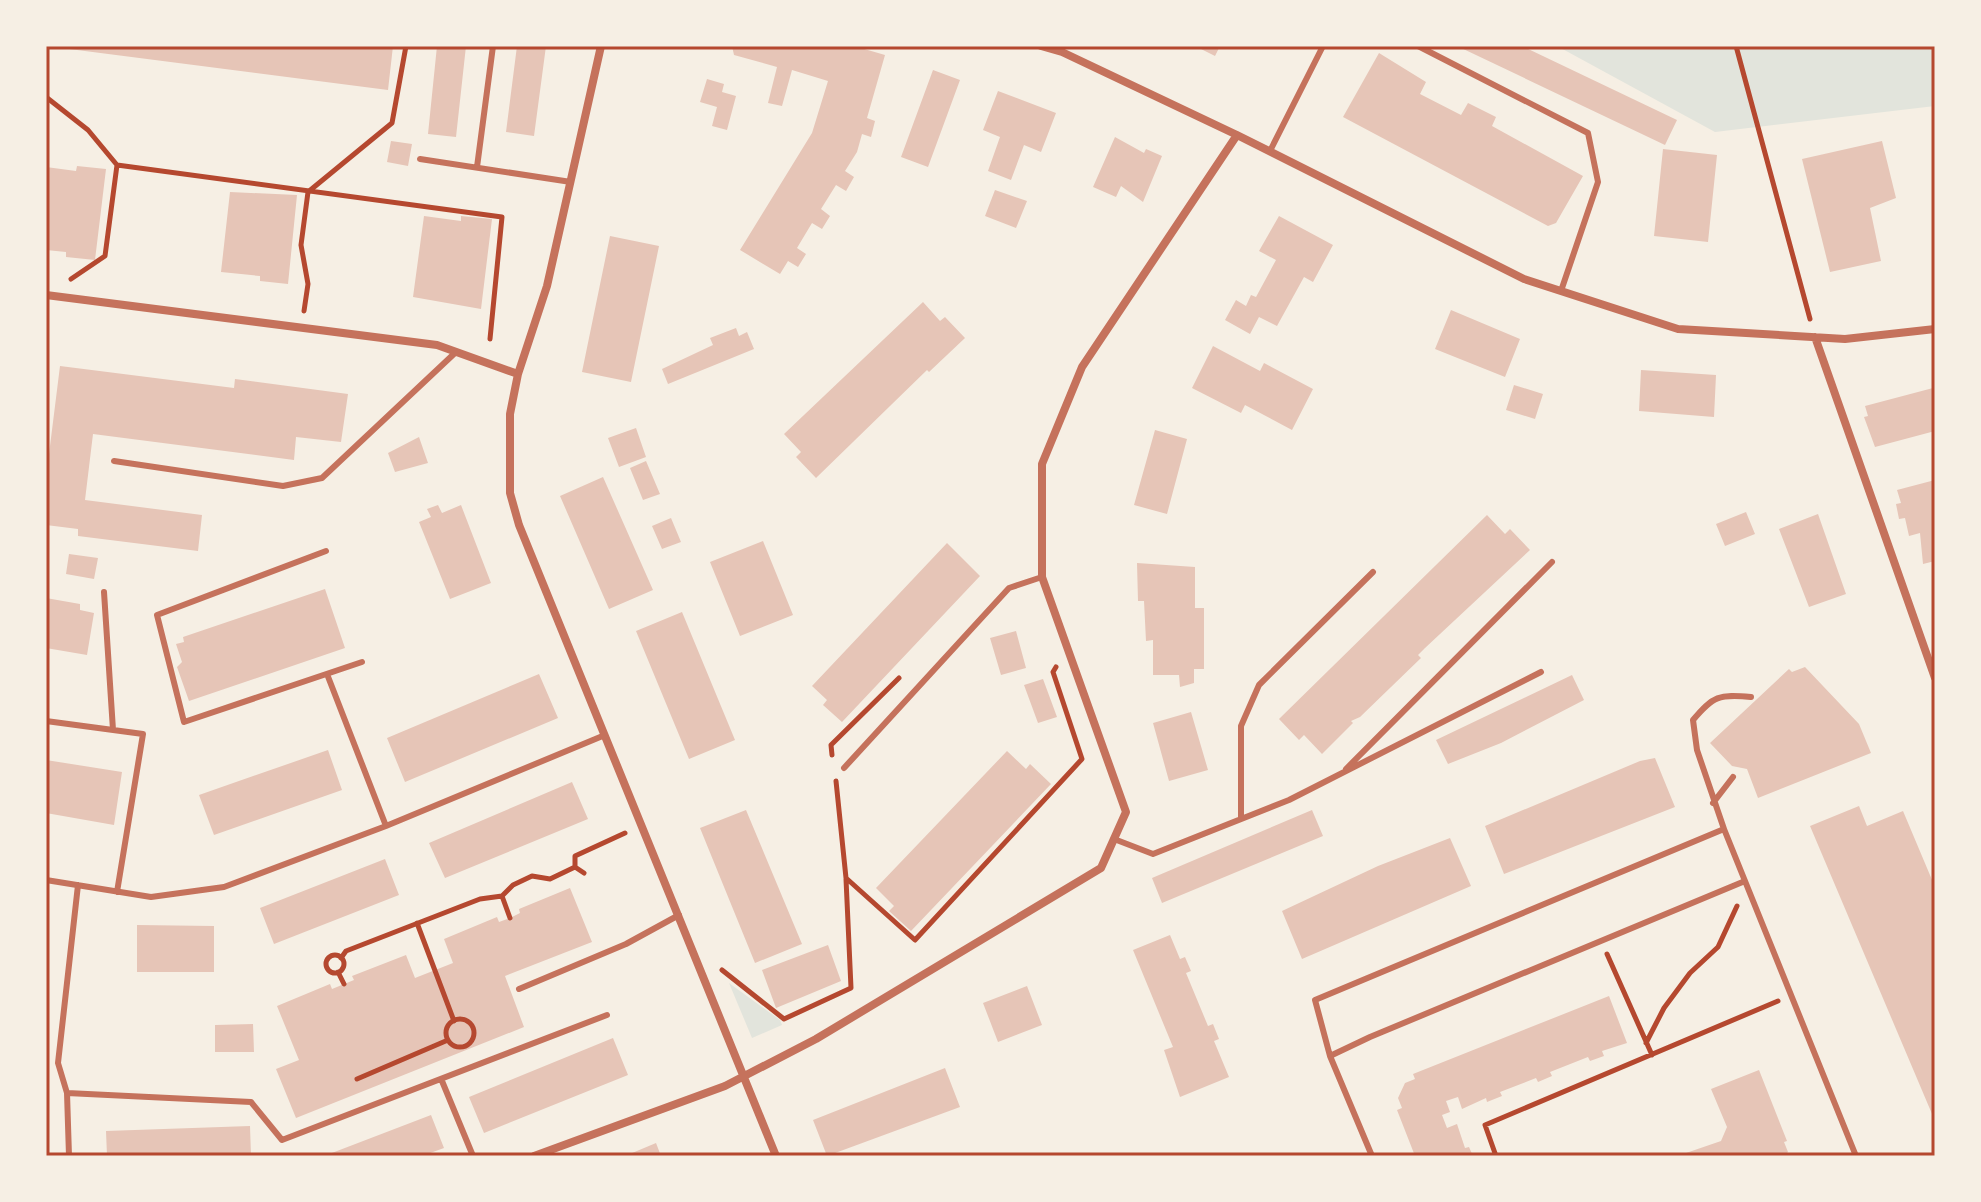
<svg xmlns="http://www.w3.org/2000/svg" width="1981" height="1202" font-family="'Nunito Sans',sans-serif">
<rect width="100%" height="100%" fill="#f6efe4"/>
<path fill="#e2e4dc" d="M 1557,46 L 1935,46 L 1935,106 L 1715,132 Z
M 729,983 L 780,1020 L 782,1025 L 752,1038 Z"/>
<path fill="#e6c5b7" d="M 46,46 L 393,46 L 388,90 Z
M 437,46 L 466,46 L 456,137 L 428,134 Z
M 517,46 L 546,46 L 534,136 L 506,132 Z
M 732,46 L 854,46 L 885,55 L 867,118 L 875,121 L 871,137 L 862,134 L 857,152 L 845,171 L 854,177 L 846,191 L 836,185 L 821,209 L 830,216 L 822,229 L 812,223 L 797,248 L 806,254 L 798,267 L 788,261 L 780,274 L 740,250 L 812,133 L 828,81 L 792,70 L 782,106 L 768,103 L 777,67 L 734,55 Z
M 1195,46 L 1220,46 L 1215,56 Z
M 1457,46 L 1522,46 L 1677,120 L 1665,145 Z
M 1379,53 L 1426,82 L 1420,94 L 1461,115 L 1468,103 L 1496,117 L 1492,126 L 1583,176 L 1556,223 L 1548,226 L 1343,117 Z
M 933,70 L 960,80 L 928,167 L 901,157 Z
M 707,79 L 724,84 L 722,92 L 736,96 L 727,130 L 712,126 L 717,107 L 700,102 Z
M 998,91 L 1056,113 L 1041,152 L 1024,145 L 1011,180 L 988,171 L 1000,137 L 983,130 Z
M 1115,137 L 1144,153 L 1146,149 L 1162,156 L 1143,202 L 1121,186 L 1116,197 L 1093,187 Z
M 391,141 L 412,144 L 408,166 L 387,162 Z
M 1882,141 L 1896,198 L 1870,208 L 1881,261 L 1830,272 L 1802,159 Z
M 1663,149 L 1717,155 L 1708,242 L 1654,236 Z
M 77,166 L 106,169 L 95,260 L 66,257 L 66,252 L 46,250 L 46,167 L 76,171 Z
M 995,190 L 1027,201 L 1016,228 L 985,216 Z
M 230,192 L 297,195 L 288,284 L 260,281 L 260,276 L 221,272 Z
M 424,216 L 461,221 L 461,216 L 492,219 L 481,309 L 413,297 Z
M 1279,216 L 1333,245 L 1313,282 L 1304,277 L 1277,326 L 1259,317 L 1250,334 L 1225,320 L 1236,300 L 1246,306 L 1251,295 L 1256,297 L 1276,260 L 1259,251 Z
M 610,236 L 659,246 L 631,382 L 582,372 Z
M 923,302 L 940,321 L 945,317 L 965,338 L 929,372 L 927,370 L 816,478 L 796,457 L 801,452 L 784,434 Z
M 1451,310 L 1520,339 L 1505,377 L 1435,349 Z
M 736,328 L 739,336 L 747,332 L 754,349 L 668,384 L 662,369 L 713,345 L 710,338 Z
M 1213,346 L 1260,371 L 1264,363 L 1313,389 L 1292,430 L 1245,405 L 1241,413 L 1192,388 Z
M 60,366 L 234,388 L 235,379 L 348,394 L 341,442 L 296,437 L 294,460 L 93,434 L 85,500 L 202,515 L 198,551 L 78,536 L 78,529 L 46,525 L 46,478 Z
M 1641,370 L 1716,375 L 1714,417 L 1639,411 Z
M 1514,385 L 1543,394 L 1535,419 L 1506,410 Z
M 1933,388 L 1935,431 L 1875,447 L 1864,417 L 1868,416 L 1865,406 Z
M 636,428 L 646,457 L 619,467 L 608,438 Z
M 1155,430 L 1187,439 L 1167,514 L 1134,505 Z
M 419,437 L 428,463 L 395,472 L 388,453 Z
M 646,461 L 660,494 L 643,500 L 630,468 Z
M 603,477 L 653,590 L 609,609 L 560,496 Z
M 1935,480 L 1935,561 L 1923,564 L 1920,533 L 1909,536 L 1905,518 L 1899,519 L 1896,504 L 1901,503 L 1897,490 Z
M 438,505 L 442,513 L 461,505 L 491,583 L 450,599 L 419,522 L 431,517 L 427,509 Z
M 1746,512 L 1755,534 L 1725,546 L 1716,524 Z
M 1818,514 L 1846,594 L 1809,607 L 1779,529 Z
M 1487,515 L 1505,534 L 1510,529 L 1530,550 L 1425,648 L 1418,655 L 1421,658 L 1360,717 L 1351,721 L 1353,723 L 1322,754 L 1304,735 L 1299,740 L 1279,719 Z
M 671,518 L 681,542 L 662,549 L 652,526 Z
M 763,541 L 793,615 L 740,636 L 710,562 Z
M 947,543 L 980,576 L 842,722 L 823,705 L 827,700 L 812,686 Z
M 69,554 L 98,558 L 94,579 L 66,574 Z
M 1137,563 L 1195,567 L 1195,608 L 1204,608 L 1204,669 L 1194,669 L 1194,683 L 1180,687 L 1179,675 L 1153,675 L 1153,640 L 1146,641 L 1144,601 L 1138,601 Z
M 325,589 L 345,648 L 189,701 L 177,667 L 182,662 L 176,644 L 184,642 L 183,637 Z
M 46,598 L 80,604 L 80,610 L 94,613 L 87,655 L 46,648 Z
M 682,612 L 735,740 L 689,759 L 636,631 Z
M 1016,631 L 1026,668 L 1001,675 L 990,638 Z
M 1805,667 L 1859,724 L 1871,753 L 1758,798 L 1747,769 L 1732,766 L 1710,743 L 1789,669 L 1792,672 Z
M 539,674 L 558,718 L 405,782 L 387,738 Z
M 1572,675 L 1584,700 L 1501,743 L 1448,764 L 1436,740 Z
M 1043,679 L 1057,717 L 1038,723 L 1024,685 Z
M 1191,712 L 1208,770 L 1169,781 L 1153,723 Z
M 328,750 L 342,790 L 214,835 L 199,795 Z
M 1007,751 L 1026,769 L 1030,764 L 1051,784 L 911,931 L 889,911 L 894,906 L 876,888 Z
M 1655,758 L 1675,807 L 1504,874 L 1485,826 L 1640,761 Z
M 46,760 L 122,772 L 114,825 L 46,813 Z
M 572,782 L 588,819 L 445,878 L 429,843 Z
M 1859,806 L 1867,826 L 1903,811 L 1935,887 L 1935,1121 L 1810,826 Z
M 746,810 L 802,944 L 755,963 L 700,828 Z
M 1312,810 L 1323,836 L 1162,903 L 1152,878 Z
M 1450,838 L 1471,886 L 1302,959 L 1282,911 L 1378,866 Z
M 385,859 L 399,895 L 274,944 L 260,908 Z
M 570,888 L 592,942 L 505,976 L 524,1027 L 296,1118 L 276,1069 L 299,1060 L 277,1006 L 330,984 L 332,989 L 354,980 L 352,976 L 406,955 L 415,978 L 453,963 L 444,939 L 497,917 L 499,922 L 510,918 L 520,913 L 519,909 Z
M 137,925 L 214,926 L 214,972 L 137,972 Z
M 1170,935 L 1180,959 L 1185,957 L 1191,971 L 1186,973 L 1208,1026 L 1213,1024 L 1219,1039 L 1214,1041 L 1229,1077 L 1180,1097 L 1164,1050 L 1173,1047 L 1133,950 Z
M 828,945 L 841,981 L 776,1008 L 762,970 Z
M 1027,986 L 1042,1025 L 998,1042 L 983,1003 Z
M 1609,996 L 1627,1043 L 1602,1051 L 1604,1056 L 1590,1061 L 1588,1057 L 1550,1072 L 1552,1076 L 1538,1082 L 1536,1078 L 1500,1092 L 1502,1096 L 1487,1102 L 1486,1098 L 1462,1109 L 1458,1097 L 1446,1101 L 1450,1112 L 1442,1115 L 1447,1128 L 1457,1124 L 1465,1148 L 1469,1147 L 1473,1156 L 1415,1156 L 1397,1110 L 1402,1108 L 1398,1098 L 1405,1083 L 1415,1079 L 1413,1074 Z
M 253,1024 L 254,1052 L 215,1052 L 215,1025 Z
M 613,1038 L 628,1075 L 484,1133 L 469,1097 Z
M 945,1068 L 960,1107 L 827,1156 L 813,1120 Z
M 1759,1070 L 1787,1141 L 1784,1142 L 1788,1152 L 1784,1156 L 1688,1156 L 1686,1153 L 1721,1141 L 1727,1127 L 1711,1089 Z
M 431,1115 L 444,1148 L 422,1156 L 324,1156 Z
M 250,1126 L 251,1156 L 107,1156 L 106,1131 Z
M 656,1143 L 661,1156 L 625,1156 Z"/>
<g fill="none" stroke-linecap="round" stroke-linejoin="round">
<path stroke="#b5482f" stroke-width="5" d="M 1736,46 L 1810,319
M 46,97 L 88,130 L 117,165
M 71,279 L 105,256 L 117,165 L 502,217 L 490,339
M 304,311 L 308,284 L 301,245 L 308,192 L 392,123 L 406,46
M 832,755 L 831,745 L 899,678
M 836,781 L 846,878 L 915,940 L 1082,759 L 1053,672 L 1056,667
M 575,867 L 584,873
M 502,896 L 510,918
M 417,923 L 454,1021
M 1607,954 L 1652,1055
M326 964a9 9 0 1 1 18 0a9 9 0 1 1-18 0Z
M 341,958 L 346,951 L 480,899 L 502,896 L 513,885 L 532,876 L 550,879 L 575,867 L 575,856 L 625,833
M 722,970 L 784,1019 L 851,988 L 846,879
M 338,972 L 344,984
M446 1033a14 14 0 1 1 28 0a14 14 0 1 1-28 0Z
M 1646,1043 L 1664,1008 L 1690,973 L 1718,947 L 1737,906
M 357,1079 L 448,1040
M 1496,1156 L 1485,1125 L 1778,1001"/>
<path stroke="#c5725c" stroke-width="6" d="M 1418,46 L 1588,133 L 1598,182 L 1561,291
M 1270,151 L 1323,46
M 420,159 L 571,182
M 477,167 L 493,46
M 114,461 L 283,486 L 322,478 L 456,352
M 326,551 L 157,615 L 184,722 L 362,662
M 104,592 L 113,730
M 327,674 L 386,826
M 46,721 L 143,734 L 117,892
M 844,768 L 1009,588 L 1042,577
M 1346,769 L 1552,562
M 1713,803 L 1733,777
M 1241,819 L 1241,726 L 1259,685 L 1373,572
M 1724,829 L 1697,750 L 1693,720 C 1713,696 1719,694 1751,697
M 1114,839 L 1153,854 L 1289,800 L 1541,672
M 46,880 L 151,897 L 224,887 L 386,826 L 605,735
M 519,989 L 626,944 L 679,915
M 1330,1056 L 1370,1037 L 1745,881 L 1856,1156
M 442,1081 L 473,1156
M 67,1093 L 251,1102 L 282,1140 L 607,1015
M 69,1156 L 67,1093 L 58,1063 L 78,885
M 1372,1156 L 1330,1056 L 1315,1000 L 1724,829 L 1745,881"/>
<path stroke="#c5725c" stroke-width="8" d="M 601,46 L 547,286 L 518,374 L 510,414 L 510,493 L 519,525 L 776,1156
M 1041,46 L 1062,52 L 1237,135 L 1524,279 L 1678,329 L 1845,339 L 1935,329
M 46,295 L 437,345 L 518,374
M 1815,337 L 1935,678
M 534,1156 L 725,1086 L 816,1039 L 1101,868 L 1126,812 L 1042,577 L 1042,464 L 1082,367 L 1237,135"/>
</g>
<rect width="1981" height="1202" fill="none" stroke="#f6efe4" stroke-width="96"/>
<rect x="48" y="48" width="1885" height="1106" fill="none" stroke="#b5482f" stroke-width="3"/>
</svg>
